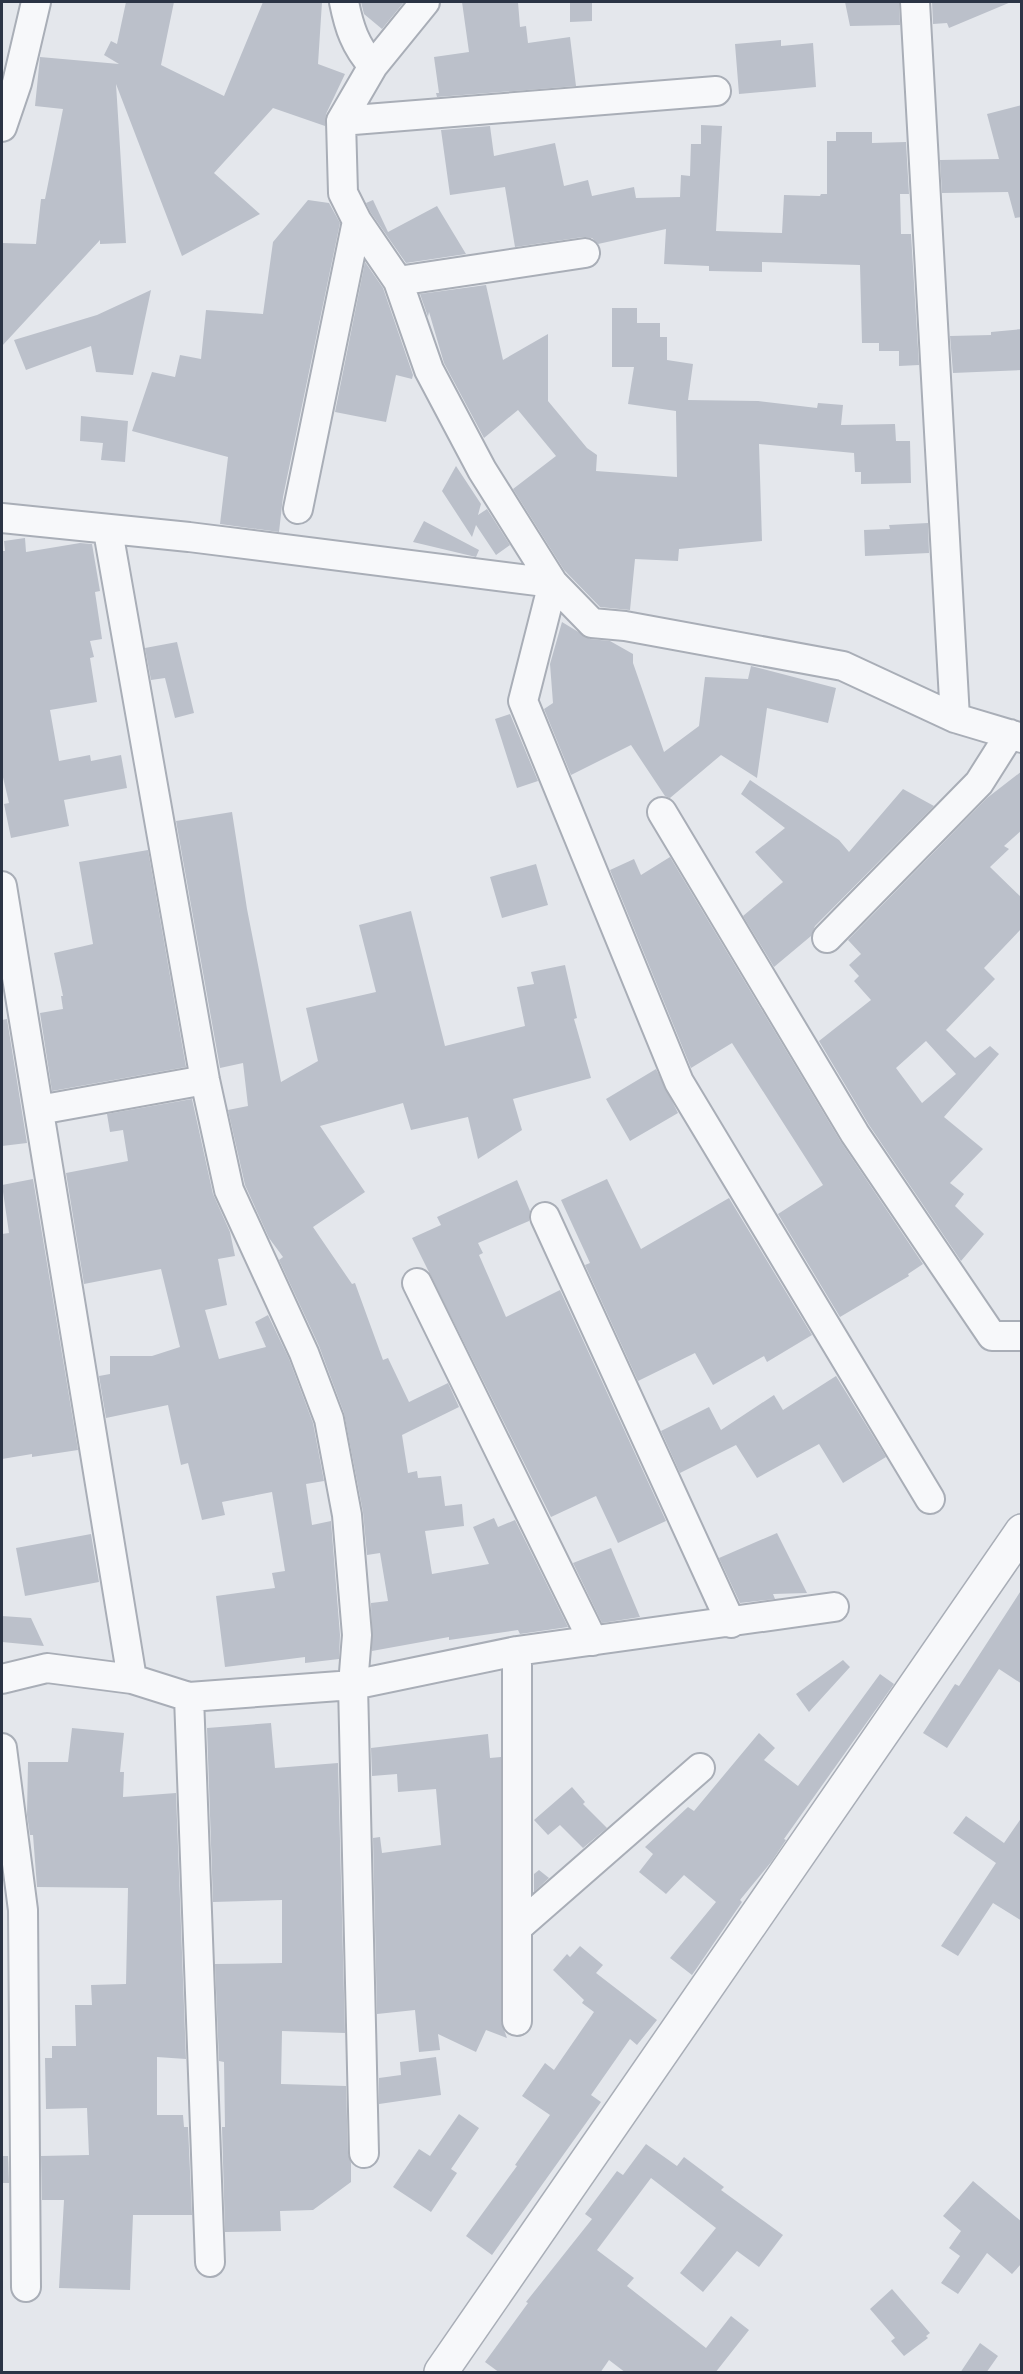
<svg xmlns="http://www.w3.org/2000/svg" width="1023" height="2374" font-family="'Varela Round',sans-serif">
<rect width="100%" height="100%" fill="#e4e7ec"/>
<path fill="#bbc0ca" fill-rule="evenodd" d="M 126,2 L 174,2 L 161,65 L 224,96 L 263,2 L 322,2 L 318,64 L 345,74 L 326,114 L 325,126 L 273,108 L 214,173 L 260,214 L 182,256 L 116,84 L 126,243 L 100,244 L 100,240 L 2,346 L 2,243 L 36,244 L 41,199 L 45,199 L 63,109 L 35,106 L 40,57 L 119,64 L 104,55 L 111,41 L 117,44 Z
M 361,2 L 404,2 L 382,29 L 364,14 Z
M 462,2 L 518,2 L 520,27 L 526,26 L 528,43 L 570,37 L 576,86 L 437,97 L 436,93 L 439,93 L 434,57 L 469,52 Z
M 570,2 L 592,2 L 592,21 L 570,22 Z
M 845,2 L 899,2 L 900,25 L 850,26 Z
M 932,2 L 1011,2 L 949,28 L 947,23 L 933,24 Z
M 781,40 L 781,46 L 813,43 L 816,87 L 739,94 L 735,44 Z
M 1022,105 L 1022,217 L 1015,218 L 1008,192 L 942,193 L 940,160 L 999,159 L 987,114 Z
M 701,125 L 722,126 L 716,231 L 782,233 L 784,195 L 820,196 L 821,194 L 827,194 L 827,141 L 836,141 L 836,132 L 872,132 L 872,143 L 906,142 L 909,194 L 900,194 L 901,234 L 911,234 L 919,365 L 899,366 L 899,351 L 879,351 L 879,343 L 862,343 L 860,265 L 762,262 L 762,272 L 709,271 L 709,266 L 664,264 L 666,229 L 598,244 L 592,238 L 583,237 L 515,247 L 505,187 L 450,195 L 441,130 L 490,126 L 494,156 L 555,143 L 564,186 L 588,180 L 592,196 L 634,187 L 636,198 L 680,197 L 681,175 L 690,176 L 691,144 L 701,144 Z
M 308,200 L 329,203 L 340,223 L 283,497 L 279,532 L 220,524 L 228,457 L 132,431 L 152,372 L 175,377 L 180,355 L 201,359 L 206,310 L 263,314 L 273,242 Z
M 373,200 L 388,232 L 437,206 L 466,254 L 406,263 L 371,213 L 366,203 Z
M 365,262 L 383,288 L 413,375 L 412,379 L 396,375 L 386,422 L 335,412 Z
M 486,285 L 503,360 L 548,334 L 548,401 L 587,448 L 597,455 L 596,471 L 677,477 L 676,411 L 628,404 L 634,367 L 612,367 L 612,308 L 637,308 L 637,323 L 660,323 L 660,337 L 667,337 L 667,360 L 693,364 L 688,400 L 758,401 L 817,408 L 818,403 L 843,405 L 841,425 L 895,424 L 896,441 L 910,441 L 911,483 L 861,484 L 861,472 L 855,472 L 854,453 L 759,444 L 762,541 L 679,549 L 678,561 L 635,559 L 630,610 L 600,607 L 564,570 L 513,489 L 556,456 L 518,410 L 484,438 L 444,363 L 429,312 L 428,317 L 420,294 Z
M 151,290 L 133,375 L 96,372 L 91,346 L 26,370 L 14,340 L 97,315 Z
M 1022,329 L 1022,370 L 953,373 L 950,336 L 991,335 L 991,332 Z
M 81,416 L 128,421 L 125,462 L 101,460 L 103,443 L 80,441 Z
M 456,466 L 481,504 L 478,515 L 487,509 L 510,545 L 496,555 L 476,525 L 472,537 L 442,491 Z
M 424,521 L 479,550 L 476,557 L 413,542 Z
M 928,523 L 929,553 L 865,556 L 864,530 L 890,529 L 889,525 Z
M 25,538 L 26,552 L 80,543 L 92,544 L 100,591 L 95,592 L 102,639 L 90,641 L 94,657 L 90,658 L 97,702 L 50,710 L 59,761 L 90,755 L 91,761 L 121,755 L 127,788 L 64,800 L 69,826 L 11,838 L 4,804 L 9,803 L 2,773 L 2,551 L 5,551 L 4,541 Z
M 562,622 L 590,639 L 610,641 L 633,654 L 633,663 L 664,752 L 699,726 L 705,677 L 748,679 L 751,666 L 836,688 L 828,723 L 767,708 L 757,778 L 721,755 L 670,798 L 665,796 L 631,745 L 571,775 L 544,709 L 553,703 L 550,664 Z
M 177,642 L 194,713 L 175,718 L 165,678 L 151,680 L 145,648 Z
M 510,714 L 538,781 L 517,788 L 495,719 Z
M 1022,771 L 1022,830 L 1004,846 L 1009,849 L 990,867 L 1022,898 L 1022,928 L 984,968 L 995,979 L 946,1030 L 975,1058 L 990,1046 L 999,1054 L 944,1117 L 983,1149 L 950,1183 L 964,1194 L 955,1206 L 984,1234 L 961,1261 L 869,1125 L 819,1041 L 871,1000 L 854,981 L 859,976 L 849,965 L 861,954 L 848,940 L 987,798 ZM 926,1041 L 956,1074 L 922,1103 L 896,1068 Z
M 750,780 L 839,840 L 849,852 L 903,789 L 934,806 L 815,926 L 811,936 L 774,967 L 743,916 L 783,882 L 755,852 L 785,828 L 741,794 Z
M 232,812 L 247,909 L 281,1082 L 318,1061 L 306,1008 L 376,992 L 359,925 L 411,911 L 445,1046 L 525,1026 L 517,987 L 534,984 L 531,972 L 565,965 L 577,1018 L 574,1019 L 591,1078 L 513,1099 L 522,1130 L 478,1159 L 468,1117 L 411,1130 L 403,1103 L 320,1126 L 365,1192 L 313,1227 L 352,1284 L 355,1283 L 383,1360 L 388,1358 L 409,1402 L 448,1383 L 459,1407 L 402,1435 L 408,1473 L 417,1471 L 418,1478 L 441,1476 L 445,1506 L 462,1504 L 464,1526 L 425,1531 L 432,1574 L 489,1564 L 473,1527 L 494,1518 L 498,1527 L 515,1520 L 568,1627 L 520,1634 L 518,1630 L 449,1640 L 449,1637 L 372,1651 L 371,1603 L 388,1601 L 380,1553 L 367,1555 L 363,1512 L 344,1413 L 319,1346 L 279,1260 L 283,1257 L 269,1238 L 245,1185 L 228,1110 L 248,1106 L 243,1063 L 220,1068 L 176,821 Z
M 148,850 L 186,1067 L 52,1091 L 40,1013 L 63,1009 L 61,996 L 63,996 L 54,953 L 93,944 L 79,862 Z
M 670,857 L 841,1142 L 923,1264 L 908,1274 L 909,1276 L 840,1317 L 778,1214 L 823,1185 L 732,1043 L 691,1068 L 610,870 L 634,859 L 641,875 Z
M 536,864 L 548,905 L 502,918 L 490,877 Z
M 7,1019 L 27,1143 L 2,1146 L 2,1020 Z
M 656,1069 L 678,1113 L 630,1141 L 606,1099 Z
M 192,1099 L 213,1194 L 230,1232 L 235,1256 L 218,1259 L 227,1305 L 205,1310 L 219,1359 L 266,1347 L 255,1322 L 268,1315 L 289,1359 L 313,1423 L 324,1481 L 306,1484 L 312,1525 L 331,1521 L 340,1635 L 339,1659 L 305,1663 L 305,1657 L 225,1667 L 216,1596 L 275,1588 L 272,1573 L 285,1571 L 272,1492 L 222,1502 L 225,1515 L 202,1520 L 188,1463 L 181,1465 L 168,1405 L 106,1418 L 99,1376 L 110,1374 L 110,1356 L 152,1356 L 180,1347 L 161,1269 L 84,1284 L 66,1173 L 128,1161 L 123,1130 L 110,1132 L 107,1114 Z
M 33,1179 L 78,1450 L 32,1457 L 32,1454 L 2,1459 L 2,1234 L 9,1233 L 2,1185 Z
M 607,1179 L 641,1249 L 729,1198 L 812,1335 L 767,1362 L 764,1356 L 713,1385 L 695,1353 L 638,1381 L 585,1265 L 590,1263 L 561,1200 Z
M 517,1180 L 530,1211 L 529,1221 L 478,1243 L 483,1253 L 479,1255 L 506,1317 L 560,1290 L 666,1521 L 618,1543 L 596,1496 L 551,1517 L 412,1238 L 441,1225 L 437,1217 Z
M 836,1376 L 886,1457 L 843,1483 L 819,1444 L 757,1478 L 736,1445 L 680,1473 L 661,1431 L 709,1407 L 721,1430 L 774,1395 L 783,1410 Z
M 777,1533 L 807,1593 L 773,1594 L 775,1599 L 740,1603 L 719,1558 Z
M 91,1534 L 99,1582 L 25,1596 L 16,1548 Z
M 611,1548 L 640,1617 L 602,1623 L 573,1563 Z
M 1022,1589 L 1022,1684 L 999,1669 L 947,1748 L 923,1733 L 955,1684 L 959,1686 Z
M 2,1616 L 31,1618 L 44,1646 L 2,1642 Z
M 843,1660 L 850,1667 L 809,1712 L 796,1694 Z
M 880,1674 L 894,1684 L 784,1839 L 786,1840 L 772,1861 L 740,1900 L 742,1902 L 692,1975 L 670,1958 L 716,1902 L 684,1875 L 666,1894 L 639,1872 L 653,1854 L 645,1847 L 688,1807 L 694,1811 L 759,1733 L 775,1748 L 764,1760 L 798,1786 Z
M 271,1723 L 275,1768 L 338,1763 L 345,2033 L 282,2031 L 281,2084 L 346,2086 L 348,2153 L 351,2163 L 351,2182 L 313,2210 L 280,2211 L 281,2231 L 225,2232 L 222,2127 L 225,2127 L 224,2062 L 219,2061 L 215,1964 L 282,1963 L 282,1900 L 213,1902 L 207,1728 Z
M 72,1728 L 124,1733 L 120,1772 L 124,1772 L 123,1797 L 176,1793 L 186,2059 L 157,2057 L 157,2115 L 183,2115 L 184,2127 L 188,2127 L 192,2215 L 133,2215 L 130,2290 L 59,2288 L 64,2200 L 42,2200 L 41,2156 L 89,2155 L 87,2108 L 46,2109 L 45,2058 L 52,2058 L 52,2046 L 76,2046 L 75,2005 L 92,2005 L 91,1985 L 126,1984 L 128,1888 L 37,1887 L 33,1835 L 30,1835 L 27,1815 L 28,1762 L 68,1762 Z
M 488,1734 L 490,1758 L 501,1757 L 501,2021 L 507,2038 L 486,2030 L 476,2052 L 438,2034 L 440,2050 L 419,2052 L 415,2010 L 377,2014 L 373,1838 L 380,1837 L 382,1853 L 441,1845 L 436,1789 L 398,1792 L 397,1774 L 372,1776 L 371,1748 Z
M 572,1787 L 585,1802 L 583,1804 L 607,1828 L 583,1848 L 560,1825 L 548,1835 L 534,1820 Z
M 966,1816 L 1004,1843 L 1022,1817 L 1022,1921 L 993,1903 L 958,1956 L 941,1946 L 996,1863 L 953,1833 Z
M 539,1870 L 549,1878 L 534,1892 L 534,1874 Z
M 580,1946 L 603,1965 L 596,1973 L 657,2020 L 637,2045 L 630,2039 L 591,2095 L 601,2102 L 492,2255 L 466,2236 L 517,2166 L 515,2165 L 550,2115 L 522,2096 L 545,2063 L 554,2070 L 594,2012 L 582,2003 L 584,2000 L 553,1970 L 567,1954 L 570,1957 Z
M 436,2057 L 441,2095 L 379,2104 L 379,2078 L 401,2075 L 400,2062 Z
M 459,2114 L 479,2128 L 451,2169 L 457,2173 L 431,2212 L 393,2187 L 419,2149 L 430,2156 Z
M 646,2144 L 677,2166 L 684,2157 L 724,2187 L 721,2190 L 783,2235 L 759,2267 L 737,2251 L 703,2292 L 680,2273 L 716,2228 L 651,2178 L 597,2250 L 634,2278 L 627,2286 L 706,2348 L 731,2316 L 749,2330 L 715,2373 L 626,2373 L 609,2360 L 600,2373 L 500,2373 L 485,2362 L 528,2303 L 526,2302 L 592,2219 L 585,2214 L 617,2171 L 623,2175 Z
M 2,2156 L 8,2156 L 9,2183 L 2,2183 Z
M 973,2181 L 1022,2222 L 1022,2263 L 1012,2274 L 987,2253 L 958,2294 L 941,2283 L 960,2256 L 949,2248 L 961,2231 L 943,2216 Z
M 892,2289 L 930,2333 L 926,2336 L 928,2338 L 904,2356 L 891,2341 L 895,2338 L 870,2309 Z
M 980,2343 L 998,2356 L 986,2373 L 960,2373 Z"/>
<g fill="none" stroke-linecap="round" stroke-linejoin="round">
<defs>
<path id="minor" d="M 344,2 C 349,27 355,46 373,66
M 425,2 L 373,66 L 341,121 L 343,193 L 357,221 L 398,281 L 429,370 L 482,470 L 553,583 L 523,701 L 679,1082 L 930,1499
M 915,2 L 955,718
M 341,121 L 716,91
M 2,127 L 17,83 L 36,2
M 398,281 L 585,253
M 298,509 L 357,221
M 2,518 L 189,537 L 553,583 L 592,623 L 625,626 L 843,666 L 955,718 L 1022,738
M 108,531 L 205,1080 L 229,1190 L 304,1353 L 329,1419 L 347,1515 L 357,1635 L 353,1685 L 364,2153
M 662,812 L 855,1134 L 992,1336 L 1022,1336
M 2,886 L 132,1679
M 827,938 L 979,783 L 1010,734
M 39,1110 L 205,1080
M 545,1217 L 731,1623
M 417,1283 L 593,1641
M 517,1651 L 517,2021
M 2,1679 L 47,1668 L 132,1679 L 189,1697 L 353,1685 L 517,1651 L 834,1607
M 189,1697 L 210,2262
M 2,1748 L 23,1910 L 26,2287
M 517,1928 L 700,1768"/>
<path id="tertiary" d="M 441,2372 L 1022,1531"/>
</defs>
<use href="#minor" stroke="#a9aeb7" stroke-width="32"/>
<use href="#tertiary" stroke="#a9aeb7" stroke-width="36"/>
<use href="#minor" stroke="#f7f8fa" stroke-width="28"/>
<use href="#tertiary" stroke="#f7f8fa" stroke-width="33"/>
</g>
<rect width="1023" height="2374" fill="none" stroke="#2b3445" stroke-width="6"/>
</svg>
